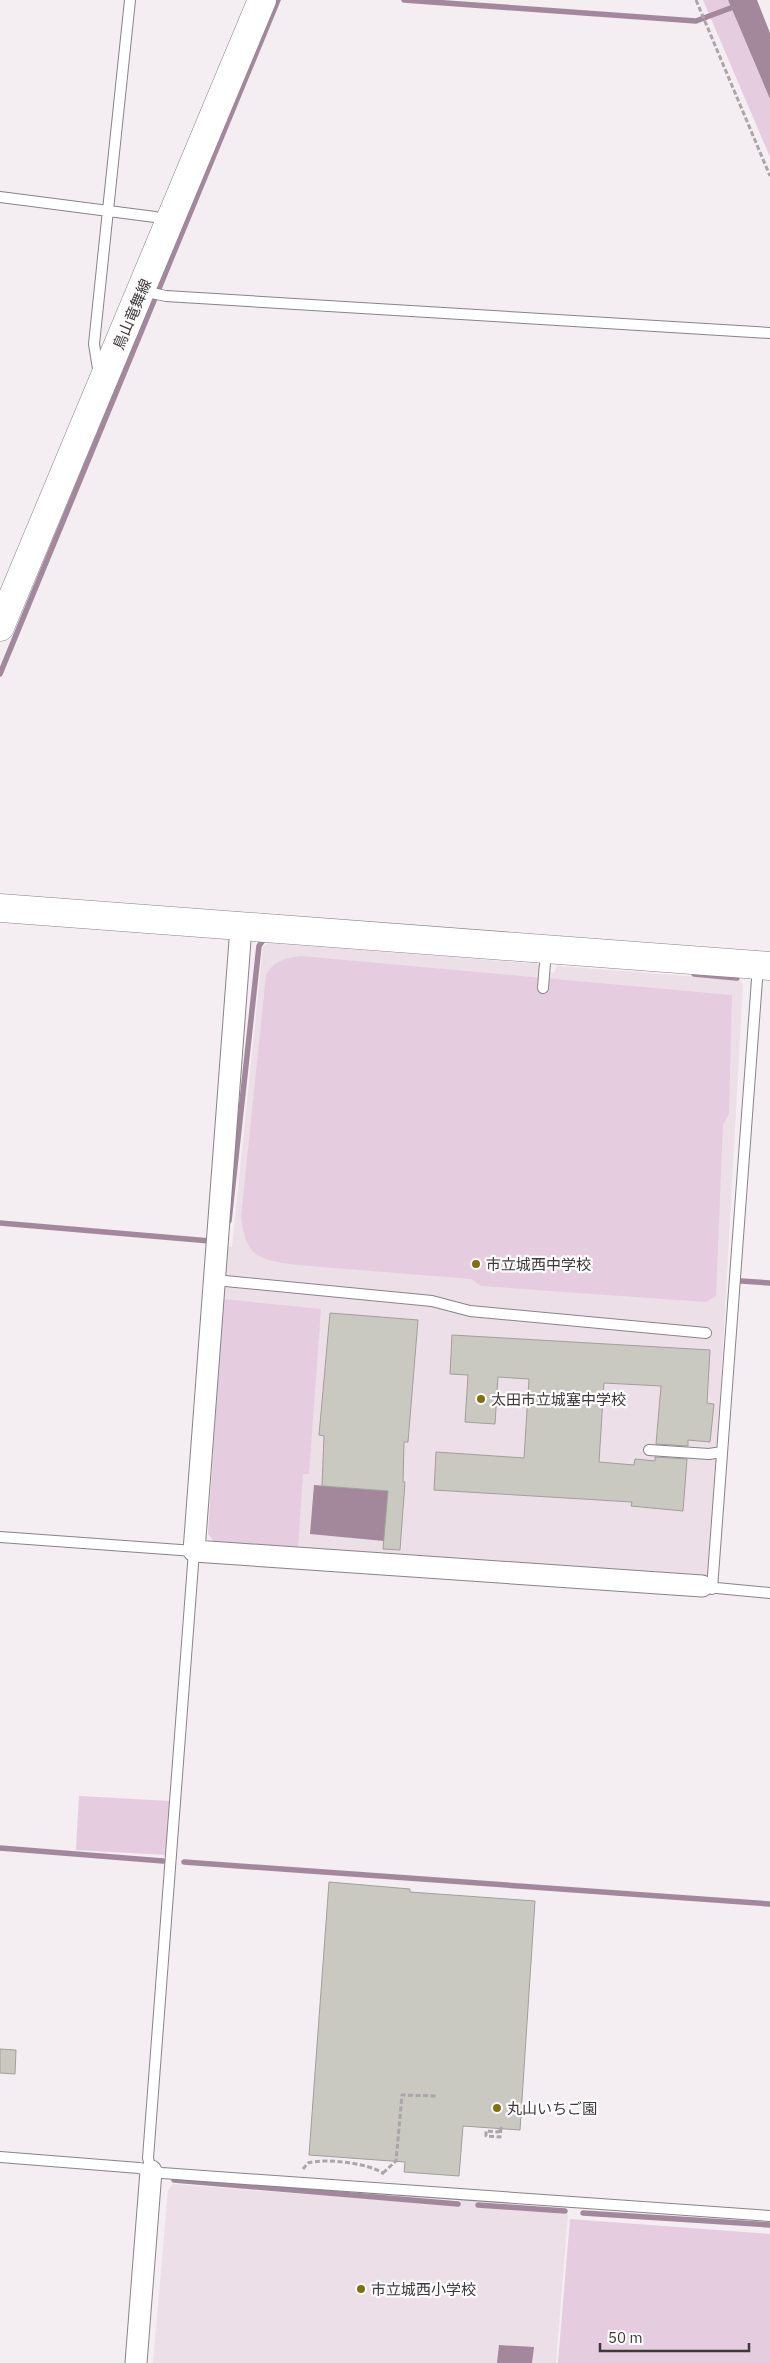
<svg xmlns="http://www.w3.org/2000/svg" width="770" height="2363" font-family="'IBM Plex Sans','Noto Sans JP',sans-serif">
<rect width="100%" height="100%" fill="#f4edf2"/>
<path fill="#ecdfe8" d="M 268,943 L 538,964 L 540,971 L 554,973 L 557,966 L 740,980 L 743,984 L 717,1454 L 708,1574 L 700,1580 L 298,1548 L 208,1534 L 226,1246 L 232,1247 L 263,947 Z
M 173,2184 L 459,2206 L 460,2200 L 477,2201 L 477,2207 L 568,2214 L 556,2363 L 153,2363 L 168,2190 Z"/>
<path fill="#e5cddf" d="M 703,0 L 728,0 L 770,99 L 770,157 Z
M 301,956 L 732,995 L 729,1114 L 723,1124 L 716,1296 L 706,1302 L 481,1286 L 471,1279 L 297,1265 C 259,1260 246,1258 241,1217 L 266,975 C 275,960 285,958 301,956 Z
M 223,1299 L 321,1309 L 309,1474 L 303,1474 L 298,1548 L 214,1542 L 208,1534 Z
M 79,1796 L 170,1801 L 166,1855 L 76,1850 Z
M 570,2219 L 770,2234 L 770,2363 L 558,2363 Z"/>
<path fill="#a3889c" d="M 728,0 L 757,0 L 770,33 L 770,99 Z
M 314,1485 L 388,1491 L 384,1541 L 310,1534 Z
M 499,2345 L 534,2347 L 532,2363 L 497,2363 Z"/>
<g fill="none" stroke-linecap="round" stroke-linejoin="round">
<path stroke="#a3889c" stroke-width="5.5" d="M 404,0 L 696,21 L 736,6
M 0,674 L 278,0
M 694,974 L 737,978
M 229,1221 L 259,946 L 264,939 L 266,939
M 0,1223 L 210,1241
M 741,1281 L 770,1283
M 0,1848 L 163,1861
M 184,1862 L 770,1904
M 174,2180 L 458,2204
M 478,2205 L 565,2211
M 583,2213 L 770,2225"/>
</g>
<path fill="#cac9c1" stroke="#a09f98" d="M 330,1313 L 418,1320 L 408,1442 L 404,1442 L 403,1482 L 405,1482 L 400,1550 L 383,1549 L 388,1491 L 322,1486 L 324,1436 L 319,1435 Z
M 452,1335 L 710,1350 L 707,1403 L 714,1404 L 710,1442 L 688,1440 L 688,1446 L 656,1444 L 661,1386 L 604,1383 L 599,1462 L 634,1465 L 635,1459 L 655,1461 L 655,1457 L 687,1459 L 683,1511 L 631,1506 L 632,1502 L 434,1490 L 436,1452 L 524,1458 L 529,1379 L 498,1377 L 495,1424 L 465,1422 L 468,1375 L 450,1374 Z
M 329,1882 L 410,1889 L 410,1892 L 535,1901 L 520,2130 L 463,2126 L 459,2176 L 404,2172 L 405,2162 L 309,2155 Z
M 0,2049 L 16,2050 L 15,2074 L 0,2073 Z"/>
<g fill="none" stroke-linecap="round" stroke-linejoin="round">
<defs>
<path id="lane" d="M 0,197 L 155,217 L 170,221
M 144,288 L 152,293 L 166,296 L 770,333
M 99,375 L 94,344 L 130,0
M 543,988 L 546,950
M 215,1280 L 432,1301 L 470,1311 L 706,1333
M 649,1450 L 709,1454 L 722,1452
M 0,1537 L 194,1551 L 148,2158 L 151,2171
M 706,1587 L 770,1593
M 712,1589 L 758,966
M 0,2157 L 139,2168 L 162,2173 L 770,2216"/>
<path id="street" d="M 241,927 L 194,1551 L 702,1586
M 136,2363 L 151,2171"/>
<path id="secondary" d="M 0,627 L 262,0
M 0,908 L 770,966"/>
</defs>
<use href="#lane" stroke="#898388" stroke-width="12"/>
<use href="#street" stroke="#898388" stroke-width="23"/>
<use href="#secondary" stroke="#898388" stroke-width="29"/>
<path stroke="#aba5a9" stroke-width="3" stroke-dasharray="5 2.5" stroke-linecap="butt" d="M 696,0 L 770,176
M 501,2128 L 500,2137 L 486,2136 L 486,2131 L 498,2132 Z
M 303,2169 L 308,2163 C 325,2158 370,2163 384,2174
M 383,2173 L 396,2161 L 402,2095 L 438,2096"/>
<use href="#lane" stroke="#fff" stroke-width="10"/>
<use href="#street" stroke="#fff" stroke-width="21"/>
<use href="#secondary" stroke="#fff" stroke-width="28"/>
</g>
<g fill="#81700f" stroke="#fffcfe" stroke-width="2">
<circle cx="476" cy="1264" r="5"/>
<circle cx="481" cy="1399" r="5"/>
<circle cx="497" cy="2108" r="5"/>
<circle cx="361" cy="2289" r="5"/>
</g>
<g text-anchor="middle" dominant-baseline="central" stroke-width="4.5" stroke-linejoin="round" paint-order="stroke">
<g font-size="15" fill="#3c393b" stroke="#fffcfe">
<text transform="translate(132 314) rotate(-67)">鳥山竜舞線</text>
</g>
<g font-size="15" fill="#3c393b" stroke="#fffcfe" text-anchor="start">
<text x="486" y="1264">市立城西中学校</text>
<text x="491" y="1399">太田市立城塞中学校</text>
<text x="507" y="2108">丸山いちご園</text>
<text x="371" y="2289">市立城西小学校</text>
</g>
</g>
<path d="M600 2343v8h149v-8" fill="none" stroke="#3c393b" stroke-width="2.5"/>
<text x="608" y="2343" font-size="15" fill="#3c393b" stroke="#fffcfe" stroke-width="4" paint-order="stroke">50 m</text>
</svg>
